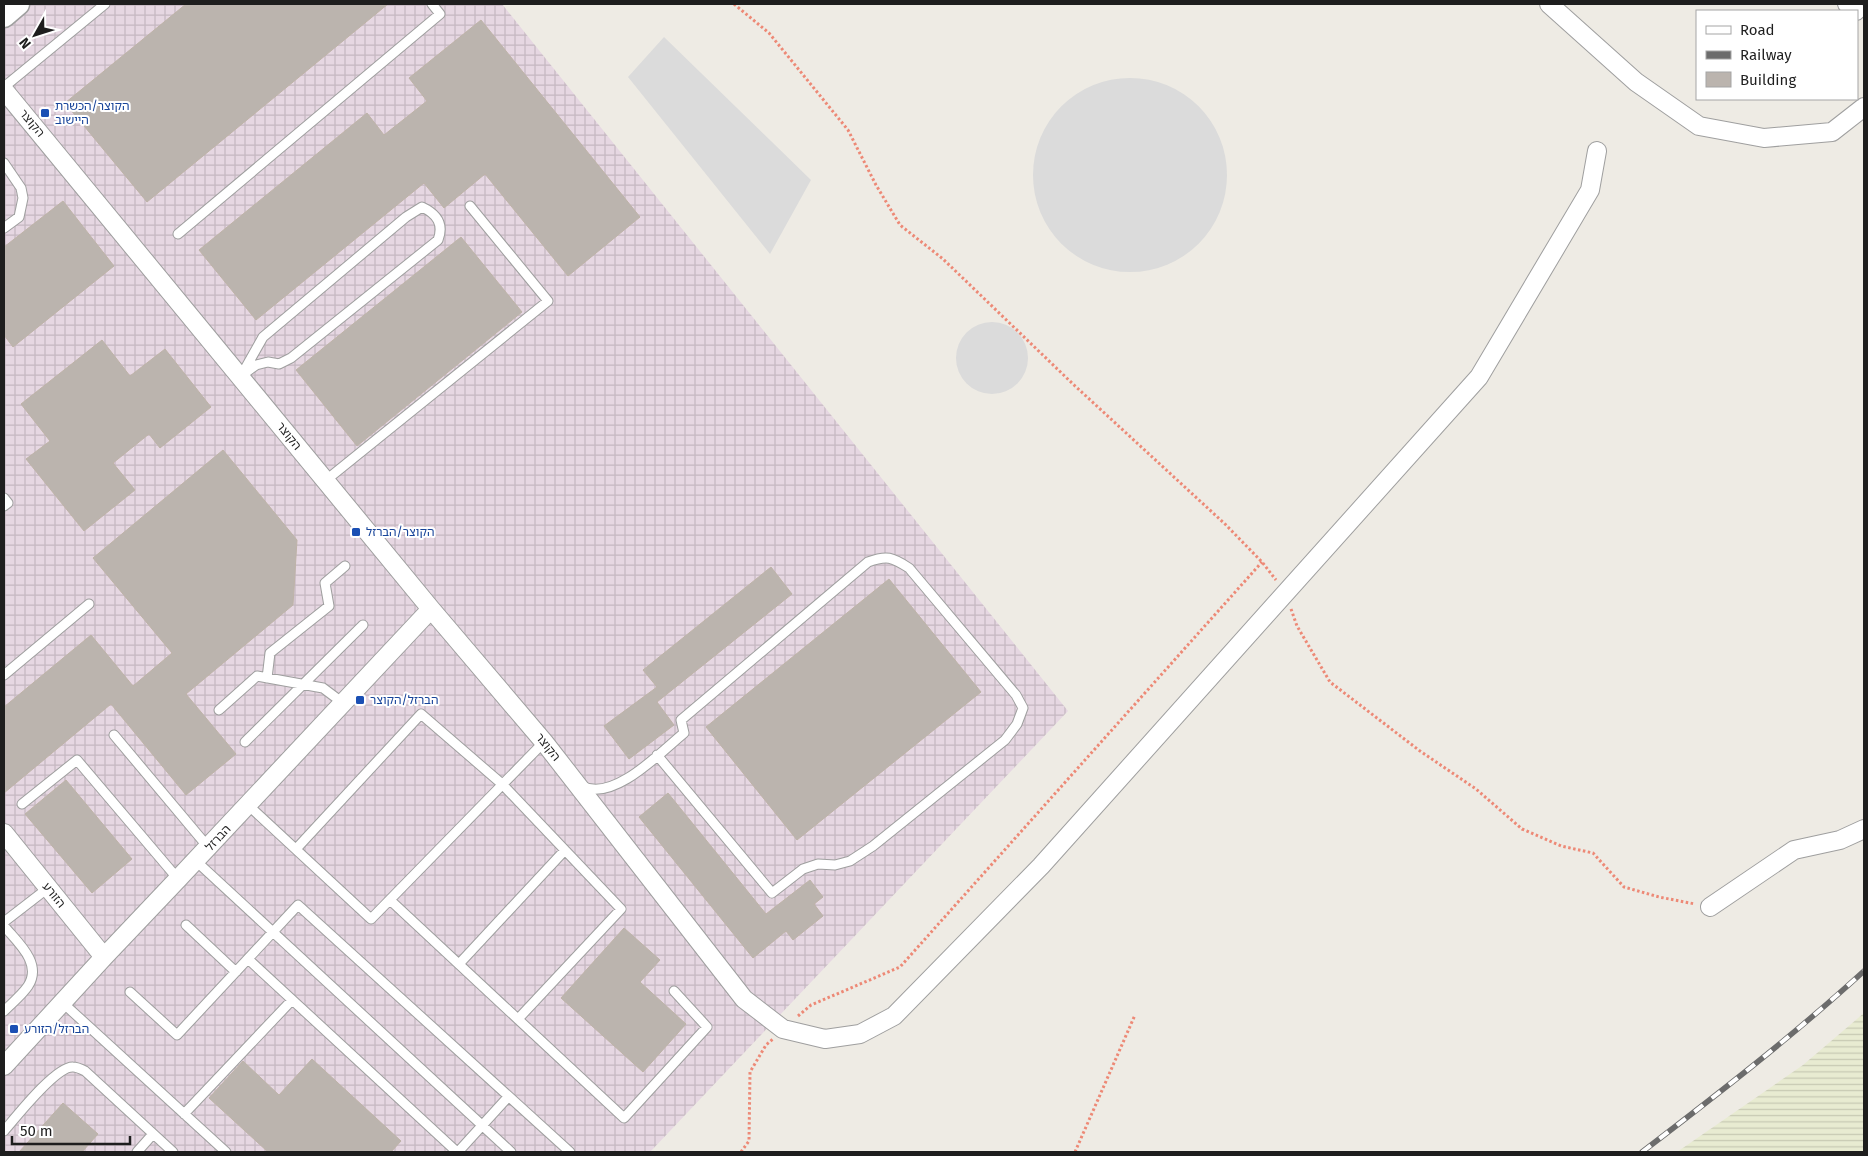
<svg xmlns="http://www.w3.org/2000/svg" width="1868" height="1156" font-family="'Fira Sans','Noto Sans Hebrew',sans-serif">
<defs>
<pattern id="industrial-grid" width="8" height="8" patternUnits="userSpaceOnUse" patternTransform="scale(1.25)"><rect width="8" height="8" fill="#e6d7e2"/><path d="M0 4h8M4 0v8" fill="none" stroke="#c5b8c1"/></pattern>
<pattern id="farmland-rules" width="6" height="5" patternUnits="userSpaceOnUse" patternTransform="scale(1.25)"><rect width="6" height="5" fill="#e8ebd1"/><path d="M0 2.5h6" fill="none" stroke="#c7c9b3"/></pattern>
</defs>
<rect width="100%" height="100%" fill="#eeebe4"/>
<path fill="#dbdbdb" d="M 664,37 L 811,180 L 770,254 L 628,77 Z
M1033 175a97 97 0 1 1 194 0a97 97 0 1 1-194 0Z
M956 358a36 36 0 1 1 72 0a36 36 0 1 1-72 0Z"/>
<path fill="url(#industrial-grid)" d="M 4,4 L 502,4 L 1068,711 L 650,1152 L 4,1152 Z"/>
<path fill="url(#farmland-rules)" d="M 1864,1013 L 1864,1152 L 1677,1152 L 1803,1065 Z"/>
<path fill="#bbb4ae" stroke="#beb3a8" d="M 186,4 L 388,4 L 147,202 L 65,103 Z
M 481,20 L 640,217 L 568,276 L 485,174 L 444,208 L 424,183 L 256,320 L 199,250 L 367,113 L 384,135 L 427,101 L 409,78 Z
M 63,201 L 114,266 L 13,347 L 4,335 L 4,247 Z
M 461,237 L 522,312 L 357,446 L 296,370 Z
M 102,340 L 130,376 L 165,349 L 211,407 L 160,448 L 149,434 L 113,463 L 135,490 L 84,531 L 26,459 L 50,441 L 21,404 Z
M 223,450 L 297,540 L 293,605 L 186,694 L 236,754 L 186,795 L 111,704 L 4,793 L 4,707 L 91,635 L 133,686 L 172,653 L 93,558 Z
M 771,567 L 792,594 L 657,702 L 674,725 L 629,759 L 604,726 L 657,687 L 643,670 Z
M 889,579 L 981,692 L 797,840 L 706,727 Z
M 66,780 L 132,859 L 92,893 L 25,814 Z
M 668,793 L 766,914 L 810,880 L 823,897 L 814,904 L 823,916 L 793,940 L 786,931 L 753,958 L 639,817 Z
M 624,928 L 660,960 L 640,982 L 686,1024 L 643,1072 L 561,998 Z
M 312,1059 L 401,1141 L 391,1152 L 268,1152 L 209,1098 L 243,1061 L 279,1095 Z
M 63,1103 L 98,1134 L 82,1152 L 19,1152 Z"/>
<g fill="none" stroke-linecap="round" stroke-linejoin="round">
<defs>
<path id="service" d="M 4,87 L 105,4
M 4,163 L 21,188 L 23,198 L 19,217 L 4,228
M 422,207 C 437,214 444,224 438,240 L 291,358 L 279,364 L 268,362 L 256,365 L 241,376 L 263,337 L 406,217 Z
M 178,234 L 440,14 L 432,4
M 325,481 L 548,301 L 470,206
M 4,498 L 8,503 L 4,506
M 4,675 L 89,604
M 267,678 L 270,653 L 329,606 L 325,583 L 345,566
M 219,710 L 257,676 L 323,688 L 343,703
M 114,735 L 208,847
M 245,742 L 363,625
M 582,786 C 613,803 662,751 684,733 L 681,720 L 868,562 C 887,555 892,557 909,568 L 1016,695 L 1023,708 L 1017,724 L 1005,740 L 873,846 L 850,861 L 835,865 L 818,864 L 803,869 L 772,893 L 657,755
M 22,804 L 77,760 L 178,879
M 248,805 L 371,919 L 544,742
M 296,849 L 421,714 L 502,784 L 621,909 L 518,1019
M 196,861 L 511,1152
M 390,900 L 624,1118 L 707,1027 L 674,991
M 4,922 L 48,888
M 186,925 L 236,972
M 4,926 C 17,942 43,963 28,986 C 22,995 12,1003 4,1011
M 248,959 L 457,1152
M 459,964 L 565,850
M 130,992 L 177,1035 L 298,905 L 570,1152
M 63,1003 L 226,1152
M 184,1114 L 292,1000
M 4,1131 C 16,1117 56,1066 73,1067 C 77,1067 81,1069 85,1071 L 173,1152
M 137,1152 L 153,1134
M 458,1152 L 508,1097"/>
<path id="minor" d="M 1549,4 L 1636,82 L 1699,126 L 1764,138 L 1832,132 L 1864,107
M 1847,4 L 1856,11
M 4,90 L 431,609 L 544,742 L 744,999 L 783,1029 L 825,1039 L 860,1034 L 894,1016 L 1041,866 L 1479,377 L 1590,190 L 1597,151
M 4,833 L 104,957
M 1710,907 L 1794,850 L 1840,840 L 1864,829
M 4,1066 L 104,957 L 178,879 L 431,609"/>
<path id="tertiary" d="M 4,16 L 18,4"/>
</defs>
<use href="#service" stroke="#9f9f9f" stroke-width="11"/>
<use href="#minor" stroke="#9f9f9f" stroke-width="20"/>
<use href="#tertiary" stroke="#9f9f9f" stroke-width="25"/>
<path stroke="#ed8976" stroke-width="3" stroke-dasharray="2.5 2.5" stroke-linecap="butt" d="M 734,4 L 769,33 L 848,130 L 876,185 L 900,225 L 943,259 L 1074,385 L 1225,524 L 1262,562 L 1276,580
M 1291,609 L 1297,626 L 1330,682 L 1420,751 L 1476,789 L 1522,829 L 1561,846 L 1593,853 L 1624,887 L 1659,897 L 1695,904
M 798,1016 L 811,1005 L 900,967 L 1262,562
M 741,1152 L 749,1141 L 750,1072 L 766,1045 L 773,1039
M 1075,1152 L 1135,1015"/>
<use href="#service" stroke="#fff" stroke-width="9"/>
<use href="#minor" stroke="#fff" stroke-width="18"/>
<use href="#tertiary" stroke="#fff" stroke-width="22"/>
<defs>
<path id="rail" d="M 1642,1152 C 1718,1094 1794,1035 1864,971"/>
</defs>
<use href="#rail" stroke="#6c6c6c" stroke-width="5.5"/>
<use href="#rail" stroke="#fff" stroke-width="4" stroke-dasharray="11" stroke-linecap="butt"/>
</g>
<g fill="#1a4fb4" stroke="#fff" stroke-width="2">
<rect x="40" y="108" width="10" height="10" rx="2.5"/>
<rect x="351" y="527" width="10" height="10" rx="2.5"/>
<rect x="355" y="695" width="10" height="10" rx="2.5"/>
<rect x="9" y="1024" width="10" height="10" rx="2.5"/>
</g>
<g text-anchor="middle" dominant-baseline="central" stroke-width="4" stroke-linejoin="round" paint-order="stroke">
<g font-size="12" fill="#164399" stroke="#fff" text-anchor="start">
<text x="55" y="106">הקוצר/הכשרת<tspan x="55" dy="14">היישוב</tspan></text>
<text x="366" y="532">הקוצר/הברזל</text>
<text x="370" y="700">הברזל/הקוצר</text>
<text x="24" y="1029">הברזל/הזורע</text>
</g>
<g font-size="12" fill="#1e1e1e" stroke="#fff">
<text transform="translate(32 123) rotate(50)">הקוצר</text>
<text transform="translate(289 436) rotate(51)">הקוצר</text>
<text transform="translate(548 747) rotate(51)">הקוצר</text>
<text transform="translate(218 838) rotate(-47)">הברזל</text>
<text transform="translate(54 895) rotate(51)">הזורע</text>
</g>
</g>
<rect width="1868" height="1156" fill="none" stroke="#1e1e1e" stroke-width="10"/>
<rect x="1696" y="10" width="162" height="90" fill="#ffffff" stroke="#a5a5a5"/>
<rect x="1706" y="26" width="25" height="8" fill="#ffffff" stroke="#a5a5a5"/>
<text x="1740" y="35" font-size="15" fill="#1e1e1e">Road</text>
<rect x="1706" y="51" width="25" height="8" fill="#6c6c6c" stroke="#a5a5a5"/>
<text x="1740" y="60" font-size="15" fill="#1e1e1e">Railway</text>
<rect x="1706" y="72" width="25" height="15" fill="#bbb4ae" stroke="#a5a5a5"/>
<text x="1740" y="85" font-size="15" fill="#1e1e1e">Building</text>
<g transform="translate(35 35) rotate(231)" stroke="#ffffff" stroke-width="4" paint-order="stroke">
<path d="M0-4L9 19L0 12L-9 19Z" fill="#1e1e1e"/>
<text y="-8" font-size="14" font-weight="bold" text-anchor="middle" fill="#1e1e1e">N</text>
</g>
<path d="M12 1136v8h118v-8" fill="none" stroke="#1e1e1e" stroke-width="2.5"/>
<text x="20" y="1136" font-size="15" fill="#1e1e1e" stroke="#ffffff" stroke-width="4" paint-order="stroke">50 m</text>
</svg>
